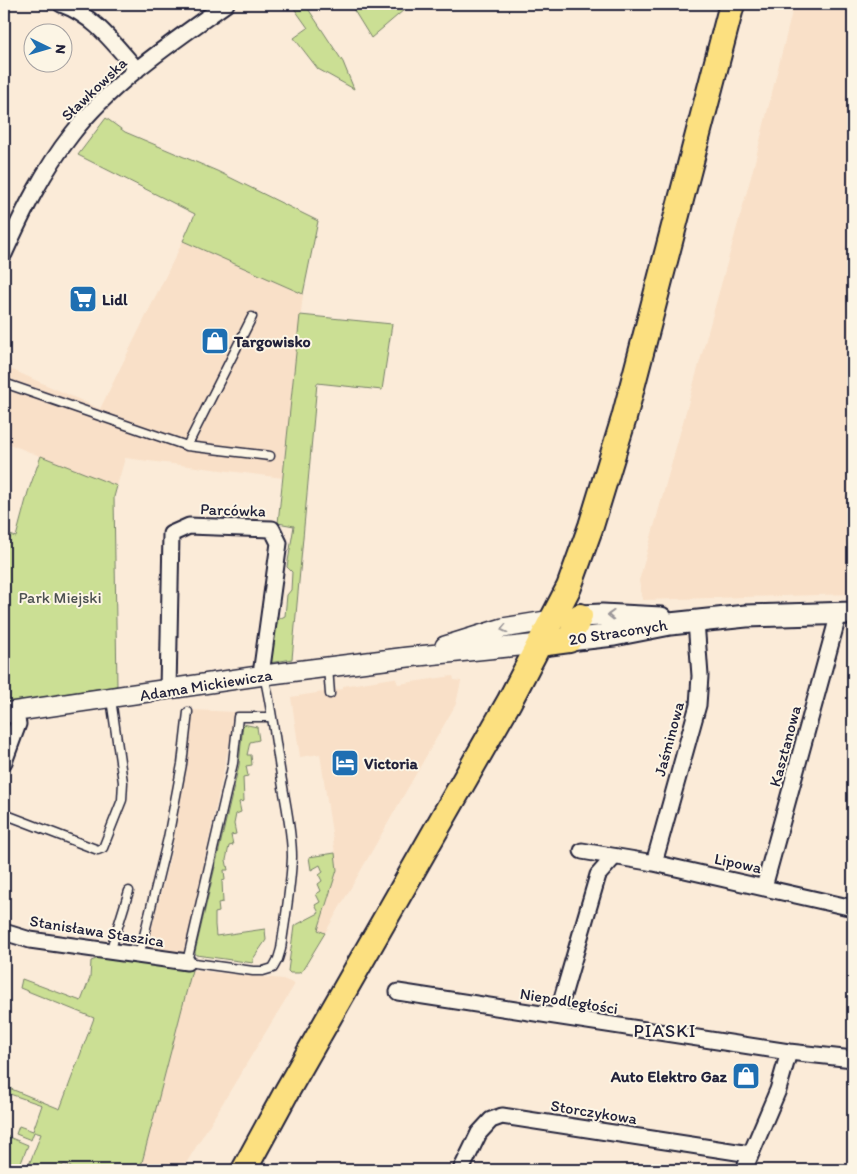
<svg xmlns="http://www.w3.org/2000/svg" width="857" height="1174" font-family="Itim,sans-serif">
<rect width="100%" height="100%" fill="#fbebd8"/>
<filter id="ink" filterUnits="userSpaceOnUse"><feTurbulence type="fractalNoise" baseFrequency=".02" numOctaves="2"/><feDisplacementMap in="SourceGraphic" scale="10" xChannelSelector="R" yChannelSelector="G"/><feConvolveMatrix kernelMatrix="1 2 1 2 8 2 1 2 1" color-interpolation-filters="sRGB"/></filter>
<g filter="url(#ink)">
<path fill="#f9e0c8" d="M 794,4 L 853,4 L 853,594 L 643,600 L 639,581 L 752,173 Z
M 183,241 L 303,294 L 283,478 L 125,458 L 117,486 L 4,442 L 4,366 L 100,409 Z
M 453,676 L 454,680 L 461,681 L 456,704 L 325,933 L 318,930 L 337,870 L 335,853 L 320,754 L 300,757 L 291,697 L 343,689 L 343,686 L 393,678 L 396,679 L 398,684 Z
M 192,710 L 236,712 L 185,953 L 147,947 L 171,853 L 183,786 Z
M 192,970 L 283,979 L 295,984 L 182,1170 L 140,1170 Z"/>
<path fill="#cbdf94" stroke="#768068" d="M 291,4 L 305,4 L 343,62 L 354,89 L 318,69 L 294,38 L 308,28 Z
M 350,4 L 411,4 L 371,38 Z
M 106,118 L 125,132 L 217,171 L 318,221 L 303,294 L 183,241 L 195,214 L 78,155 Z
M 300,315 L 392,324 L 382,390 L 317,383 L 292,659 L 269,663 L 275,621 L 285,616 L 287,595 L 291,590 L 292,572 L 287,567 L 294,526 L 278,523 Z
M 41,456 L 117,486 L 114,497 L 117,686 L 4,703 L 4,533 L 16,537 L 28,492 Z
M 243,724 L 257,727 L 259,740 L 250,742 L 247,755 L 251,755 L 252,765 L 246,766 L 248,776 L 243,777 L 244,801 L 239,802 L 241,812 L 236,814 L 234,824 L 236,834 L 231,835 L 233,845 L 229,846 L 226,860 L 228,870 L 224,870 L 225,880 L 222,881 L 223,902 L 218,903 L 219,912 L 215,913 L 215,925 L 216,936 L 265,929 L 266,940 L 253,959 L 253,963 L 196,955 L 195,952 L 239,765 Z
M 335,853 L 337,870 L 318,930 L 325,933 L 302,971 L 299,973 L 290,973 L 288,971 L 294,926 L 319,913 L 315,905 L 320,902 L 316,894 L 321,891 L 318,884 L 322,881 L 319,875 L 323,872 L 320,865 L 311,870 L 309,857 Z
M 99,958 L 192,970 L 140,1170 L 72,1170 L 71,1167 L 65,1164 L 54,1170 L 27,1170 L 41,1134 L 34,1132 L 31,1140 L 16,1134 L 19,1126 L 33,1131 L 42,1105 L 4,1092 L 4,1086 L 60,1109 L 94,1018 L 20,988 L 22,979 L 81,1001 L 90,978 L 91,961 Z
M 4,1135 L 28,1145 L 19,1168 L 4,1161 Z"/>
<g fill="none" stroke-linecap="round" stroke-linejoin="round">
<defs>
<path id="service" d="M 4,383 L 187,446 L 270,456
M 187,446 L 252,317
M 328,667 L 330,694
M 264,675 C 272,710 276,746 282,781 C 286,806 292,832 292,857 C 291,888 285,919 281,949 L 278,959 L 273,968 L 263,971 L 253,971 L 187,962 L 233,763 L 238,717 L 272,717
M 4,814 L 98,850 L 103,848 L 122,800 L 123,782 L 111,699
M 110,952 L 129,891
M 139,956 L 168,838 L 182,764 L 188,712"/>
<path id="minor" d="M 61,4 C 95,16 114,44 137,70
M 4,254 C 23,212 43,171 72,134 C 112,82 173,42 226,4
M 168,690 L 171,534 L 189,526 L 272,529 L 279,543 L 262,667 L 264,675
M 4,762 L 18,724 L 15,712
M 582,851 L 654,863 L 853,908
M 654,863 L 698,705 L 700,676 L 696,621
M 764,887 L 839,613
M 4,932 L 30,940 L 187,962
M 398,992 L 789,1052 L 853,1059
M 557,1016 L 598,875 L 614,857
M 461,1170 L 479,1133 L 491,1120 L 502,1116 L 750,1154
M 744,1170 L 778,1090 L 789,1052"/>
<path id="tertiary" d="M 445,646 L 503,628 L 552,620
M 4,713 L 264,675 L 408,657 L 539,644"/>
<path id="secondary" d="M 580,616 L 602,615 L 661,618
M 569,640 L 614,635 L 670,624 L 746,616 L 853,613"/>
<path id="primary" d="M 539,644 L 569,640 L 580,616
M 244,1170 L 287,1091 L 509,702 L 569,587 L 591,526 L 624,418 L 732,4"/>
</defs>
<use href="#service" stroke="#22223b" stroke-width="11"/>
<use href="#minor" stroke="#22223b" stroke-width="19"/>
<use href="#tertiary" stroke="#22223b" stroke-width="22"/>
<use href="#secondary" stroke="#22223b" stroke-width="25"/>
<use href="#primary" stroke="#22223b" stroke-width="28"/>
<use href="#service" stroke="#fcf5e5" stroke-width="8"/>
<use href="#minor" stroke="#fcf5e5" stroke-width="15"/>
<use href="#tertiary" stroke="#fcf5e5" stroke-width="19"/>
<use href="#secondary" stroke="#fcf5e5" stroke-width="21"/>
<use href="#primary" stroke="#fce080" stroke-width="24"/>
</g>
<defs><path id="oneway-chevron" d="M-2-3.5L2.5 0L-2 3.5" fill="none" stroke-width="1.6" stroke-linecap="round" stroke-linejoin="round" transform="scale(1.25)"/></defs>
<g stroke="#9a9698">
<use href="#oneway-chevron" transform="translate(611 615) rotate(-178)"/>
<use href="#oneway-chevron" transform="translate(504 629) rotate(167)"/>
</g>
</g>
<defs>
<symbol id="supermarket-square" viewBox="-11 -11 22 22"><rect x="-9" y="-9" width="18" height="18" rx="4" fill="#1f6fb2" stroke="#fcf5e5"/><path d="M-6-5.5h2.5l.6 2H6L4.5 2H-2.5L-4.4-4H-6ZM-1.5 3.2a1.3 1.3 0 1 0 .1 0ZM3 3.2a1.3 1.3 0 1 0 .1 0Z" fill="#fff"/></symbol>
<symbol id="shop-square" viewBox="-11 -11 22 22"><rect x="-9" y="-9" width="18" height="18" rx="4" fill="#1f6fb2" stroke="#fcf5e5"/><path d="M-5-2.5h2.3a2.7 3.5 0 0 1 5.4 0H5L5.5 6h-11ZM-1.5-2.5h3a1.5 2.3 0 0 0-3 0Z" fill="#fff"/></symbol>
<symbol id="hotel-square" viewBox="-11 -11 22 22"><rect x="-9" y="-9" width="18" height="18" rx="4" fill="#1f6fb2" stroke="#fcf5e5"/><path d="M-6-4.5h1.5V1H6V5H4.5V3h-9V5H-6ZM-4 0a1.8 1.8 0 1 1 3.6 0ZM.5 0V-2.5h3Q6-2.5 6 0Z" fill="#fff"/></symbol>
</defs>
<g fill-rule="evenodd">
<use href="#supermarket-square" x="67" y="283" width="32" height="32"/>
<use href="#shop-square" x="199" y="325" width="32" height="32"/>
<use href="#hotel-square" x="329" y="747" width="32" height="32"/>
<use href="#shop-square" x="730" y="1060" width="32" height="32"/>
</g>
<g text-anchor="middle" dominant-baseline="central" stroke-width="4" stroke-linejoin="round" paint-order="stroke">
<g font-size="16" fill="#22223b" stroke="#fcf5e5">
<text transform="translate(94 89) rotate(-44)">Sławkowska</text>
<text transform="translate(233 510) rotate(2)">Parcówka</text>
<text transform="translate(618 632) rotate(-9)">20 Straconych</text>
<text transform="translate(206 685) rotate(-9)">Adama Mickiewicza</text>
<text transform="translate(669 739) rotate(-75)">Jaśminowa</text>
<text transform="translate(785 746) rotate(-75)">Kasztanowa</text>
<text transform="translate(738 863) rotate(12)">Lipowa</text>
<text transform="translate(97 931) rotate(9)">Stanisława Staszica</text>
<text transform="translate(569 1001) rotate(9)">Niepodległości</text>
<text transform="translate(594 1112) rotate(9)">Storczykowa</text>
</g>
<g font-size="16" font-weight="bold" fill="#22223b" stroke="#fcf5e5" text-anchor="start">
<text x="102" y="299">Lidl</text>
<text x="234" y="341">Targowisko</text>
<text x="364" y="763">Victoria</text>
<text x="727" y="1076" text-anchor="end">Auto Elektro Gaz</text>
</g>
<g font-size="16" fill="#4c5151" stroke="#fcf5e5">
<text x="60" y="597">Park Miejski</text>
</g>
<g font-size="18" letter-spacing="1" fill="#22223b" stroke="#fcf5e5">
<text x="665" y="1031">PIASKI</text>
</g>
</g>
<rect width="857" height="1174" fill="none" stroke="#fcf5e5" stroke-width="20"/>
<rect x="10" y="10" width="837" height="1154" fill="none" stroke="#22223b" stroke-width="2" filter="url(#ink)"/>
<g transform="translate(48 48) rotate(95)"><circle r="24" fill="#fcf5e5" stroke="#a5a1a1"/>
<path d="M0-4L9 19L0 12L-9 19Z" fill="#1f6fb2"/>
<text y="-8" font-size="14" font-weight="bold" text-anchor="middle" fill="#22223b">N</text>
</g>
</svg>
